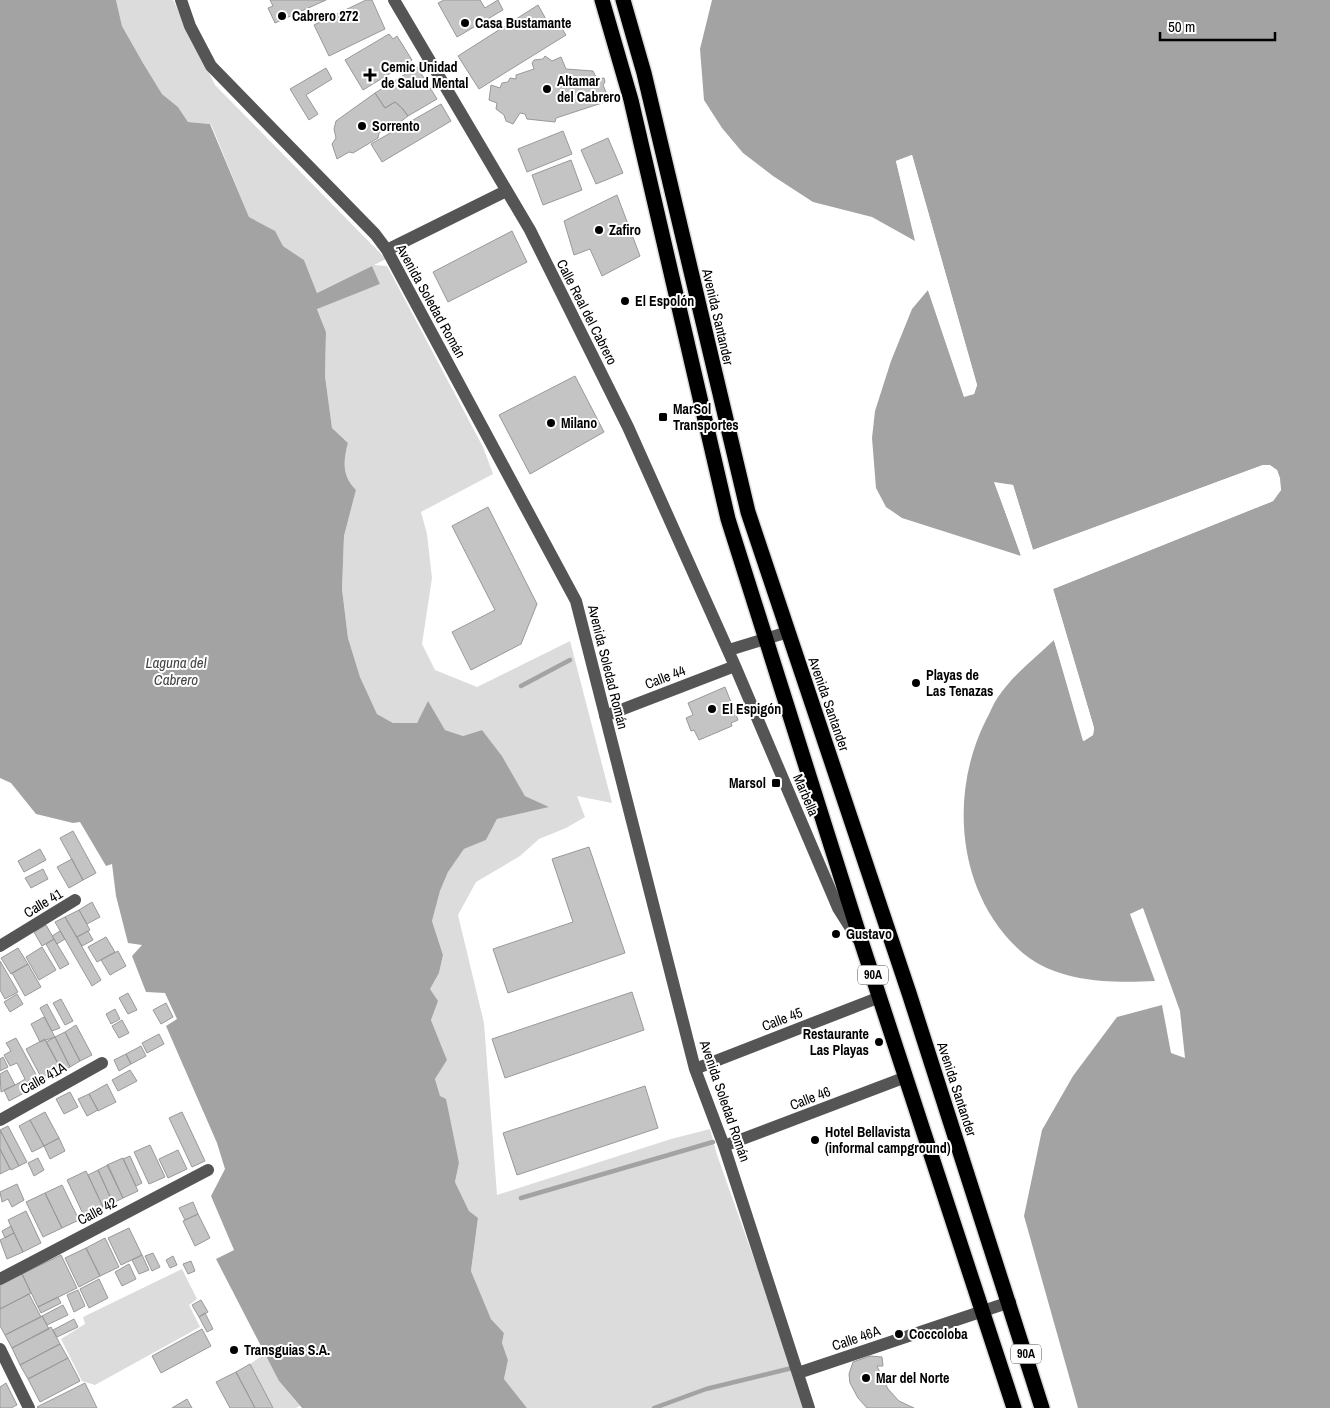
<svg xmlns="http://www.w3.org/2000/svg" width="1330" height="1408" font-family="'Archivo Narrow',sans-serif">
<rect width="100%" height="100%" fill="#fff"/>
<path fill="#dcdcdc" d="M 116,0 L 173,0 L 215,85 L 386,259 L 374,265 L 387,266 L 483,447 L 493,474 L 421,512 L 427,534 L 432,578 L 422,644 L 435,670 L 477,687 L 570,641 L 612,803 L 577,796 L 585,817 L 566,828 L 539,839 L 520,856 L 476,882 L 458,915 L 484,1023 L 497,1195 L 671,1139 L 710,1129 L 717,1155 L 786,1349 L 803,1408 L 527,1408 L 504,1379 L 508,1360 L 502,1343 L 504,1333 L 491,1319 L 471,1271 L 478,1219 L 469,1211 L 455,1182 L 459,1163 L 435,1079 L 447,1060 L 431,1020 L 437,1001 L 430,989 L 439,973 L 443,955 L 432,921 L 440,891 L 448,872 L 464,849 L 486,840 L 497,819 L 548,807 L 525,796 L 502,756 L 482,730 L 463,736 L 445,730 L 428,702 L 417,723 L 393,723 L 377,714 L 360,677 L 348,638 L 342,589 L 344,536 L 356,490 C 342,476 343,462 348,443 L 332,428 L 325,376 L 326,332 L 317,308 L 380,284 L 372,266 L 317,293 L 304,260 L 283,246 L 274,231 L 249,217 L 211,124 L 188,122 L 178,107 L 162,94 L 143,63 L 122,26 Z
M 182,1269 L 197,1299 L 189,1305 L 200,1327 L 95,1385 L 82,1381 L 61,1339 L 85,1324 L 83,1317 Z
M 266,1353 L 279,1381 L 300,1406 L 296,1408 L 273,1408 L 250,1364 Z"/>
<path fill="#a3a3a3" d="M 0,0 L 116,0 L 122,26 L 143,63 L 162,94 L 178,107 L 188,122 L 210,124 L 249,217 L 275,231 L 283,246 L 304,260 L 317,293 L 372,266 L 380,284 L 317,309 L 326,332 L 325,376 L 332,428 L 348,443 C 343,462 342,476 356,490 L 344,536 L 342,589 L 348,638 L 360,677 L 377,714 L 393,723 L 417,723 L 428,701 L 445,730 L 463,736 L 482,730 L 502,756 L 525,796 L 549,807 L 497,819 L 486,840 L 464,849 L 448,872 L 440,891 L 432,921 L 443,955 L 439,973 L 430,989 L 438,1001 L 431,1020 L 447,1060 L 435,1079 L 440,1096 L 446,1099 L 459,1163 L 455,1182 L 469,1211 L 478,1218 L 471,1271 L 491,1319 L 504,1333 L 502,1343 L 508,1360 L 504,1379 L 527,1408 L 302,1408 L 279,1381 L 216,1259 L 234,1250 L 211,1196 L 225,1169 L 217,1143 L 166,1026 L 177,1019 L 165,993 L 146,992 L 132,956 L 142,945 L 128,943 L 116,896 L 112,864 L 106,866 L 80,822 L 73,823 L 36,814 L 11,783 L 0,778 Z
M 712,0 L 1330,0 L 1330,1408 L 1078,1408 L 1024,1216 L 1042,1130 L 1073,1076 L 1117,1017 L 1162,1005 L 1171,1053 L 1185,1058 L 1180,1011 L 1143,908 L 1130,914 L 1155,981 C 1113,983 1059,983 1024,954 C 957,897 948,795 986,720 C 990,713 993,704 998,697 C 1013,675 1035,658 1054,640 L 1083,741 L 1093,735 L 1094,728 L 1053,589 L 1273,501 L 1281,490 L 1277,470 L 1263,465 L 1033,550 L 1013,485 L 995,483 L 1021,556 L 902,518 L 886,507 L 876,488 L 872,438 L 875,411 L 891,361 L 912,309 L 928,290 L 964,396 L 974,394 L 977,385 L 912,155 L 896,161 L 915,241 L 872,217 L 813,202 L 773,176 L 743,153 L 722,128 L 704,100 L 700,49 Z"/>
<path fill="#fff" d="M 912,155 L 977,385 L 974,394 L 964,397 L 927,287 L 930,289 L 965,394 L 972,392 L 975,385 L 910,158 L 899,163 L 917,240 L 916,243 L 896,161 Z
M 1263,465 L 1270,465 L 1277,470 L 1280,478 L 1281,490 L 1273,501 L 1053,589 L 1094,728 L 1093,735 L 1084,741 L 1053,637 L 1056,639 L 1085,738 L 1091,734 L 1091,729 L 1051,588 L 1272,499 L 1278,489 L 1277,478 L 1275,472 L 1264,468 L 1033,552 L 1031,551 L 1011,487 L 998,485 L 1024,555 L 1021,558 L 1018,557 L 1021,555 L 994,482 L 1013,485 L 1033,550 Z"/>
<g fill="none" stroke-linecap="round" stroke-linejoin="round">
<path stroke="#a3a3a3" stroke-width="4.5" d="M 521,686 L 570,660
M 521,1198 L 713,1142
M 654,1408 L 706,1389 L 792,1368"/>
</g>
<path fill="#c4c4c4" stroke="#999" d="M 270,0 L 326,0 L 275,23 L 268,8 L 273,6 Z
M 366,0 L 372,0 L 385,29 L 329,56 L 314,25 Z
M 444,0 L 480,0 L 485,8 L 498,0 L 503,10 L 457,37 L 438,3 Z
M 538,5 L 547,21 L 559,24 L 566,35 L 479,89 L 458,56 Z
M 389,34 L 393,39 L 397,36 L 412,60 L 363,90 L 345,60 Z
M 545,56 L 552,61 L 561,57 L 566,69 L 593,71 L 597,79 L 604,78 L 605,82 L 603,85 L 606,92 L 603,95 L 605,102 L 556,118 L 555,122 L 527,119 L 525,114 L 520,113 L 513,124 L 506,121 L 504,115 L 496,109 L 497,103 L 489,100 L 491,85 L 500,88 L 502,83 L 508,82 L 510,78 L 516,79 L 516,75 L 534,69 L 532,63 L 534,60 L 543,59 Z
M 417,67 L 437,99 L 408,116 L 402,108 L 395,102 L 385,108 L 375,93 Z
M 326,68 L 332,79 L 306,95 L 318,114 L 309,120 L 290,89 Z
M 375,93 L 385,108 L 395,102 L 402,108 L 408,116 L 399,123 L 394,122 L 379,133 L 378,138 L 353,153 L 349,152 L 337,159 L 332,144 L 336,138 L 334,129 L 336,121 Z
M 441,104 L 451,121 L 382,162 L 371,144 Z
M 563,131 L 572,154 L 527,172 L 518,149 Z
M 608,138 L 623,173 L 596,184 L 581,150 Z
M 571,160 L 582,190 L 543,205 L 532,175 Z
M 617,195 L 640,256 L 602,276 L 590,249 L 574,255 L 564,221 Z
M 512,231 L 527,262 L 448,302 L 433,272 Z
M 575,376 L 604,432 L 530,474 L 499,415 Z
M 488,507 L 537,604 L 521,644 L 471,670 L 452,632 L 495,610 L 452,526 Z
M 725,687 L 738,720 L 731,723 L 732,726 L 699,740 L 694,730 L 691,731 L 686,718 L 693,715 L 688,703 Z
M 73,831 L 96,873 L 83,880 L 60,838 Z
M 589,847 L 625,953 L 508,993 L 493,949 L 573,922 L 552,859 Z
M 40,849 L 46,860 L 24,872 L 18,861 Z
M 72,859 L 83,880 L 69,888 L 57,867 Z
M 43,869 L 48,879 L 31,888 L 25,878 Z
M 92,902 L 100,917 L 87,924 L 79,910 Z
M 79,910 L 90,930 L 77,937 L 65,917 Z
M 65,917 L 101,980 L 92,986 L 55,922 Z
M 46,925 L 54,939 L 42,946 L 34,932 Z
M 60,931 L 65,939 L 57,944 L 52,936 Z
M 88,931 L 93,940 L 82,946 L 77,937 Z
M 106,937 L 115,952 L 97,962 L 88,947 Z
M 54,939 L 69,964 L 60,969 L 46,944 Z
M 42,947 L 56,970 L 39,980 L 26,957 Z
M 18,948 L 28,964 L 11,974 L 1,958 Z
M 118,951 L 126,966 L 110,975 L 101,960 Z
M 0,961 L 18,992 L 5,999 L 0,990 Z
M 28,964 L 41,987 L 25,996 L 12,973 Z
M 632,992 L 644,1030 L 505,1078 L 492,1039 Z
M 128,993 L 137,1010 L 128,1014 L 119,998 Z
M 17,994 L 23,1004 L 10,1012 L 4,1002 Z
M 61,999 L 73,1021 L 65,1025 L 53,1003 Z
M 166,1003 L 173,1017 L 161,1024 L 153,1010 Z
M 47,1004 L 60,1028 L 52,1031 L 40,1008 Z
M 115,1009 L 120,1019 L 111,1024 L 106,1014 Z
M 44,1017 L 55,1037 L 40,1042 L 31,1024 Z
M 122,1020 L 129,1033 L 119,1038 L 112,1026 Z
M 76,1025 L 92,1055 L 80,1061 L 65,1032 Z
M 65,1032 L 80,1061 L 70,1067 L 55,1037 Z
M 159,1034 L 164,1044 L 147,1053 L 142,1043 Z
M 55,1037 L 70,1067 L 62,1071 L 46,1042 Z
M 16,1038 L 39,1080 L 22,1088 L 19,1083 L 25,1079 L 17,1063 L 10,1066 L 4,1055 L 11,1051 L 6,1043 Z
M 45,1039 L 62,1071 L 43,1081 L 26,1049 Z
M 141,1046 L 146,1056 L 131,1064 L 126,1054 Z
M 126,1054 L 131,1064 L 119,1071 L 114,1060 Z
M 3,1057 L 8,1067 L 0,1071 L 0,1059 Z
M 7,1070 L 15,1085 L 1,1092 L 0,1074 Z
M 130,1070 L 137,1081 L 118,1091 L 112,1080 Z
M 19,1083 L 24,1093 L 9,1101 L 4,1090 Z
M 107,1084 L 116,1102 L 98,1111 L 89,1094 Z
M 645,1086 L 658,1128 L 517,1175 L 503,1133 Z
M 70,1092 L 78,1107 L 64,1114 L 56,1099 Z
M 89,1094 L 98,1110 L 87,1116 L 78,1099 Z
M 45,1112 L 59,1138 L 44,1146 L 30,1120 Z
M 182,1112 L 205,1161 L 192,1167 L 169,1118 Z
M 30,1120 L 44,1146 L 32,1152 L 19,1126 Z
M 8,1126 L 27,1162 L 19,1166 L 0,1130 Z
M 0,1130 L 19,1166 L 11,1170 L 0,1149 Z
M 59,1138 L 65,1151 L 50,1159 L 44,1146 Z
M 150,1145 L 165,1177 L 149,1184 L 134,1152 Z
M 0,1149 L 10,1169 L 0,1174 Z
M 178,1150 L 187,1169 L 168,1178 L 159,1159 Z
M 130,1156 L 142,1183 L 136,1186 L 123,1159 Z
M 38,1158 L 44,1170 L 34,1176 L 28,1163 Z
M 123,1158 L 138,1191 L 123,1198 L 107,1165 Z
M 108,1165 L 123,1198 L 113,1203 L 98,1170 Z
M 98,1170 L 113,1203 L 103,1207 L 88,1175 Z
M 86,1171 L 103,1207 L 84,1216 L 67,1180 Z
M 17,1184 L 24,1200 L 12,1207 L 8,1199 L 2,1202 L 0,1192 Z
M 62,1185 L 79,1220 L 62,1228 L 45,1193 Z
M 45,1193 L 62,1228 L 43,1237 L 26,1202 Z
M 193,1202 L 198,1214 L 185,1220 L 179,1208 Z
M 26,1211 L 41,1243 L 23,1252 L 8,1220 Z
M 198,1214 L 210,1238 L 195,1246 L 183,1221 Z
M 11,1226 L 14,1233 L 5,1238 L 2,1231 Z
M 129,1228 L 142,1255 L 121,1265 L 108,1238 Z
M 14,1233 L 23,1252 L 7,1259 L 0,1240 Z
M 105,1238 L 119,1267 L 100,1276 L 86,1248 Z
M 86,1248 L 100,1276 L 79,1287 L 65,1258 Z
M 153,1253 L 160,1267 L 152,1271 L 145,1256 Z
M 61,1255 L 77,1288 L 38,1307 L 22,1274 Z
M 142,1255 L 149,1270 L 139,1274 L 132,1260 Z
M 173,1256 L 177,1265 L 170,1268 L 166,1260 Z
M 191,1261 L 195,1271 L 188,1274 L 183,1264 Z
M 129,1264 L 136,1279 L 122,1286 L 115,1272 Z
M 22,1274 L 31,1293 L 0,1309 L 0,1285 Z
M 99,1279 L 108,1298 L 89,1308 L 80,1289 Z
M 78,1290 L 85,1306 L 74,1312 L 67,1295 Z
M 29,1294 L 41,1317 L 5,1335 L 0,1326 L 0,1309 Z
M 58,1297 L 61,1303 L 41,1313 L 38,1307 Z
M 201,1300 L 208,1312 L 199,1317 L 192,1305 Z
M 63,1305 L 68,1315 L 47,1325 L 42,1316 Z
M 205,1313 L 213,1329 L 207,1332 L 199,1317 Z
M 42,1316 L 49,1329 L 12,1348 L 5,1335 Z
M 74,1319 L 78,1327 L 57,1337 L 53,1330 Z
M 51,1327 L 60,1344 L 20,1365 L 12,1348 Z
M 202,1329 L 211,1346 L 161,1373 L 152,1356 Z
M 60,1344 L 68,1358 L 28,1379 L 20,1365 Z
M 870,1356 L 882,1357 L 883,1366 L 877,1366 L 888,1389 L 899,1401 L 914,1408 L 867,1408 L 858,1398 L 850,1383 L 849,1374 L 853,1362 Z
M 68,1358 L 80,1381 L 40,1402 L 28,1379 Z
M 250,1364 L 273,1408 L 255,1408 L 236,1372 Z
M 236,1372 L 255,1408 L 230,1408 L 216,1382 Z
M 6,1383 L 17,1405 L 11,1408 L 0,1408 L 0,1387 Z
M 85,1383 L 97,1408 L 38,1408 L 37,1407 Z
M 187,1399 L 192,1408 L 172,1408 Z"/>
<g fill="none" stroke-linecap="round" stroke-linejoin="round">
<defs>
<path id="highway" d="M 602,0 L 631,100 L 728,519 L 863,947 L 1014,1408
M 623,0 L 644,73 L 748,512 L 909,993 L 1042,1408"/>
</defs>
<use href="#highway" stroke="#dbdbdb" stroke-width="18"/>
<path stroke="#555" stroke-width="12" d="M 181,0 L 190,26 L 211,66 L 375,234 L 387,250 L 576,601 L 695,1069 L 724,1146 L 809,1408
M 394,0 L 530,230 L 628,427 L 735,666 L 838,908 L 857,938
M 387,250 L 506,191
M 729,650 L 788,632
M 605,716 L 735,666
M 0,946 L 75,900
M 695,1069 L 880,997
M 0,1120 L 102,1063
M 724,1146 L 906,1077
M 0,1279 L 208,1170
M 0,1349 L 29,1408
M 798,1373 L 1010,1302"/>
<use href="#highway" stroke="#000" stroke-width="15"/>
</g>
<g fill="#000" stroke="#fff" stroke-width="2">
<circle cx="282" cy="16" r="5"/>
<circle cx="465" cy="23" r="5"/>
<path d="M367.5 67.5h5v5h5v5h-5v5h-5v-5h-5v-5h5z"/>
<circle cx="547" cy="89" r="5"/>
<circle cx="362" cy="126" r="5"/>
<circle cx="599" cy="230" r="5"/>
<circle cx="625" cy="301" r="5"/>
<rect x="658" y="412" width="10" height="10" rx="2.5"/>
<circle cx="551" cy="423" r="5"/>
<circle cx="916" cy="683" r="5"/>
<circle cx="712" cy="709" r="5"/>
<rect x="771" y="778" width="10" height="10" rx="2.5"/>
<circle cx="836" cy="934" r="5"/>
<circle cx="879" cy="1042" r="5"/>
<circle cx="815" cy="1140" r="5"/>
<circle cx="899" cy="1334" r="5"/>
<circle cx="234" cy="1350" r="5"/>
<circle cx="866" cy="1378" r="5"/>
</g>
<g text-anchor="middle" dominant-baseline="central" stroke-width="4" stroke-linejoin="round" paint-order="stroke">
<g fill="#fff" stroke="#4c4c4c" stroke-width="1">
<rect x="858" y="965.5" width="30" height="19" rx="4"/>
<rect x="1011" y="1344.5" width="30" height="19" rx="4"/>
</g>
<g font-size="12" font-weight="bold" fill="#000">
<text x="873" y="975">90A</text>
<text x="1026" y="1354">90A</text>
</g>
<g font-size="14" font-weight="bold" fill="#000" stroke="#fff" text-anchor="start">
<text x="292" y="16">Cabrero 272</text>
<text x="475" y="23">Casa Bustamante</text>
<text x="381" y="67">Cemic Unidad<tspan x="381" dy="16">de Salud Mental</tspan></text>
<text x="557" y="81">Altamar<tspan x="557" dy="16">del Cabrero</tspan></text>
<text x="372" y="126">Sorrento</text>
<text x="609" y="230">Zafiro</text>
<text x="635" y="301">El Espolón</text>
<text x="673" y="409">MarSol<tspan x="673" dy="16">Transportes</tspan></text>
<text x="561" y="423">Milano</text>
<text x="926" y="675">Playas de<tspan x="926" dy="16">Las Tenazas</tspan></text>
<text x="722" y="709">El Espigón</text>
<text x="766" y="783" text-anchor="end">Marsol</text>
<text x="846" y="934">Gustavo</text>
<text x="869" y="1034" text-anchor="end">Restaurante<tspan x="869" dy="16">Las Playas</tspan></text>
<text x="825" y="1132">Hotel Bellavista<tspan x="825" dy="16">(informal campground)</tspan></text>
<text x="909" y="1334">Coccoloba</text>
<text x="244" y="1350">Transguias S.A.</text>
<text x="876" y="1378">Mar del Norte</text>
</g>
<g font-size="14" fill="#000" stroke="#fff">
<text transform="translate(431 301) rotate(61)">Avenida Soledad Román</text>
<text transform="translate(587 312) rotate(63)">Calle Real del Cabrero</text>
<text transform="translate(718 317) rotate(77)">Avenida Santander</text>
<text transform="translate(608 667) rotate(76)">Avenida Soledad Román</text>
<text transform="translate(665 677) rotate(-21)">Calle 44</text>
<text transform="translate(829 704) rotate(71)">Avenida Santander</text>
<text transform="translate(806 795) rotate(67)">Marbella</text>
<text transform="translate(43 903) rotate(-31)">Calle 41</text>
<text transform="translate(782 1019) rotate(-21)">Calle 45</text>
<text transform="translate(43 1078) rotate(-29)">Calle 41A</text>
<text transform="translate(957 1089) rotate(72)">Avenida Santander</text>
<text transform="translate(810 1098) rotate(-21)">Calle 46</text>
<text transform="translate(725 1101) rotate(71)">Avenida Soledad Román</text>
<text transform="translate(97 1211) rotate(-28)">Calle 42</text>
<text transform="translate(856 1338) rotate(-19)">Calle 46A</text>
</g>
<g font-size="15" font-style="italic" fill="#444" stroke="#fff">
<text x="176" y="662">Laguna del<tspan x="176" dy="17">Cabrero</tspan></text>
</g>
</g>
<path d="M1160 32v8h115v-8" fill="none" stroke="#000000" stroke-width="2.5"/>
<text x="1168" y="32" font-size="15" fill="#000000" stroke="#ffffff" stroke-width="4" paint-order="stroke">50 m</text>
</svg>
